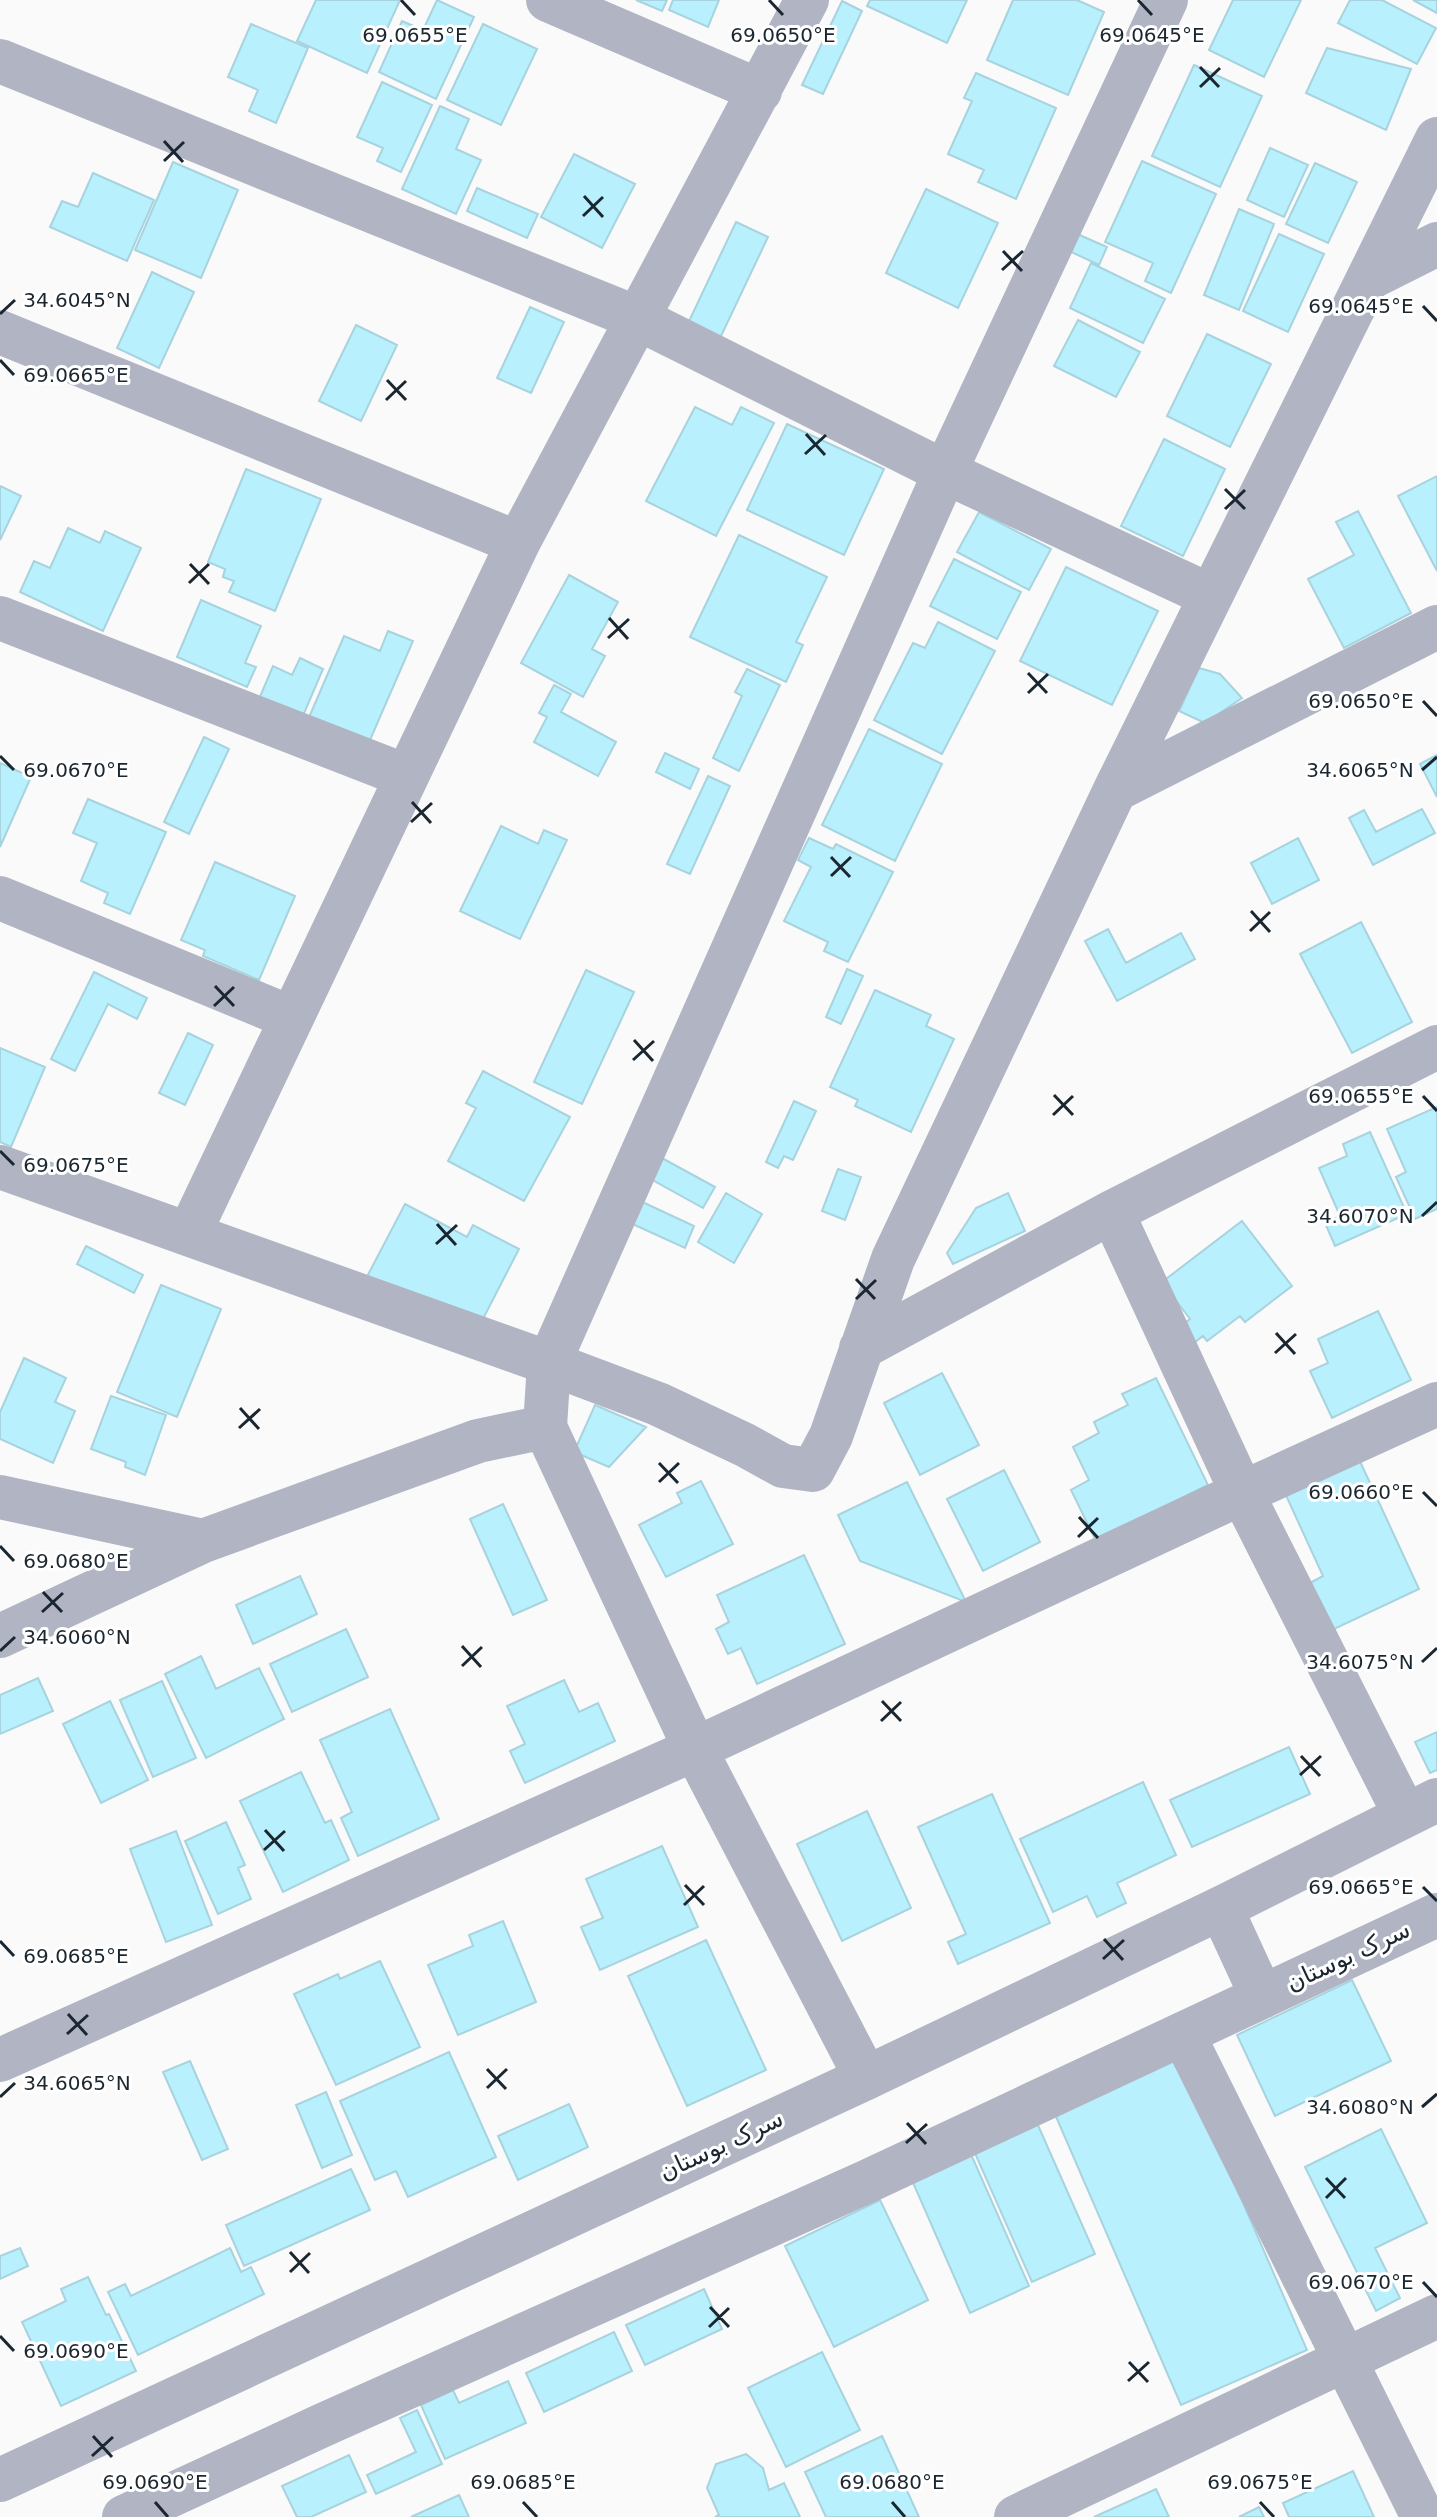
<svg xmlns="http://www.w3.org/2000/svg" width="1437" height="2517" font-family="'DejaVu Sans','Noto Naskh Arabic',sans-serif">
<rect width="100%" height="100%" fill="#fafafa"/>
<path fill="#b9f0fd" stroke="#a7d3de" stroke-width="2" d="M 316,0 L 400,0 L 367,73 L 297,41 Z
M 437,0 L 474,17 L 436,99 L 379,72 L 402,21 L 423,30 Z
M 636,0 L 667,0 L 662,11 Z
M 673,0 L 719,0 L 708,27 L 669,10 Z
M 870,0 L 967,0 L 947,43 L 867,6 Z
M 1013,0 L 1077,0 L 1104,12 L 1068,95 L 987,60 Z
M 1233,0 L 1301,0 L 1264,77 L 1209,50 Z
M 1350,0 L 1382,0 L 1436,28 L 1417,64 L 1338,23 Z
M 1413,0 L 1437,0 L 1437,13 Z
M 842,1 L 862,11 L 823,94 L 802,85 Z
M 251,24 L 308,48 L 276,123 L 249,111 L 258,90 L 228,77 Z
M 483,24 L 537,49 L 501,125 L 447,100 Z
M 1327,48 L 1411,69 L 1386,130 L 1306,93 Z
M 1194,65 L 1262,96 L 1220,187 L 1152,156 Z
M 976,73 L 1056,108 L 1016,199 L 978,182 L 984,170 L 948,154 L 972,101 L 964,98 Z
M 382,82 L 432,105 L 401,172 L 377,161 L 383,148 L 357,137 Z
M 440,106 L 469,119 L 456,149 L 481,160 L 456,214 L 402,189 Z
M 1270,148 L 1308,165 L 1284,217 L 1247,200 Z
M 574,154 L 635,184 L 602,248 L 541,217 Z
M 1142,161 L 1216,194 L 1171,293 L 1145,281 L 1153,263 L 1105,242 Z
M 173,162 L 238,190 L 201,278 L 135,250 Z
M 1315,163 L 1357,182 L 1328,243 L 1286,224 Z
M 93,173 L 154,200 L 127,261 L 50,227 L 62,201 L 78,207 Z
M 477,188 L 538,214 L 527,238 L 467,211 Z
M 926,189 L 998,223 L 958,308 L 886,273 Z
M 1239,209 L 1274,224 L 1239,310 L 1204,295 Z
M 736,222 L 768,237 L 713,353 L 681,338 Z
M 1075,233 L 1107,247 L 1099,265 L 1067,250 Z
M 1279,234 L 1324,254 L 1288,332 L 1243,311 Z
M 1091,263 L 1165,299 L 1143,343 L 1070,308 Z
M 152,272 L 194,292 L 159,368 L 117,348 Z
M 530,307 L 564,322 L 531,393 L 497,378 Z
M 1078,320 L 1140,352 L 1116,397 L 1054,366 Z
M 356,325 L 397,345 L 361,421 L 319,401 Z
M 1207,334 L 1271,364 L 1230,447 L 1167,416 Z
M 695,407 L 732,425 L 741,407 L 774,423 L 716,536 L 646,501 Z
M 787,424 L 884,469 L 844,555 L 747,510 Z
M 1164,439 L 1225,469 L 1183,556 L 1121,526 Z
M 246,469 L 321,499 L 275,611 L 229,592 L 234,581 L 223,577 L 225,569 L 208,562 Z
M 1437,476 L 1437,571 L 1398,496 Z
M 0,486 L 21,496 L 0,540 Z
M 1358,511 L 1411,613 L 1344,648 L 1308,579 L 1354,555 L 1336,522 Z
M 979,512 L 1051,549 L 1029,590 L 957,552 Z
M 68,528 L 100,543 L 105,531 L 141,548 L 103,631 L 20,592 L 34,561 L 50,568 Z
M 739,535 L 827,577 L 796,642 L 803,645 L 786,682 L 690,637 Z
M 954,559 L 1021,592 L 997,639 L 930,606 Z
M 1066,567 L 1158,611 L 1112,705 L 1020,661 Z
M 569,575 L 618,602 L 592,649 L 605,656 L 583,697 L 521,663 Z
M 201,600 L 261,626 L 245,663 L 256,667 L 247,687 L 177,657 Z
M 938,622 L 995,651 L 942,754 L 874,720 L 913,643 L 925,648 Z
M 388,631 L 413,641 L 367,747 L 307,722 L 344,636 L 380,651 Z
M 300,658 L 323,669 L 302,718 L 259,699 L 273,666 L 292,675 Z
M 1199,668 L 1220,674 L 1242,698 L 1205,723 L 1179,711 Z
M 747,669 L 780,685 L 739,771 L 713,758 L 742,696 L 735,692 Z
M 554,685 L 571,694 L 561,712 L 616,742 L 598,776 L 534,742 L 547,717 L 539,713 Z
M 869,729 L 942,764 L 895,861 L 822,825 Z
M 204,737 L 229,749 L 189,834 L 164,822 Z
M 665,753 L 699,769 L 690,789 L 656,772 Z
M 1437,755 L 1437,797 L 1420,764 Z
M 0,763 L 31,777 L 0,847 Z
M 708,776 L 730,786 L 690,874 L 667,864 Z
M 88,799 L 166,832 L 130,914 L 104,903 L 108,893 L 81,881 L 97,843 L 73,833 Z
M 1422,809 L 1435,833 L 1373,865 L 1349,818 L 1364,810 L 1376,832 Z
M 501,826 L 538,844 L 544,830 L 567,840 L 520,939 L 460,911 Z
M 809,838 L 833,849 L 836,844 L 893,872 L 848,962 L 824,951 L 828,942 L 784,921 L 811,867 L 798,860 Z
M 1298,838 L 1319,880 L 1272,904 L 1251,863 Z
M 215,862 L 295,896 L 259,980 L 203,956 L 205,950 L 181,940 Z
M 1361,922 L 1412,1022 L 1352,1053 L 1300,954 Z
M 1108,929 L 1126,963 L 1181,933 L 1195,959 L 1117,1001 L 1085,941 Z
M 847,969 L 863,976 L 841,1024 L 826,1017 Z
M 586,970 L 634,992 L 582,1104 L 534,1082 Z
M 94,972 L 147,998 L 137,1019 L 108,1004 L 75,1071 L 51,1059 Z
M 875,990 L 931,1015 L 926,1026 L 954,1039 L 911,1132 L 855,1106 L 858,1100 L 830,1087 Z
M 188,1033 L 213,1045 L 185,1105 L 159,1093 Z
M 0,1048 L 45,1067 L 11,1147 L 0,1142 Z
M 483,1071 L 570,1117 L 524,1201 L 448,1161 L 476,1108 L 466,1103 Z
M 794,1101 L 816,1111 L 793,1160 L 784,1156 L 778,1168 L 766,1162 Z
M 1437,1107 L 1437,1209 L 1415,1219 L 1396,1177 L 1406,1172 L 1387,1129 Z
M 1370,1132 L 1407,1214 L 1335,1246 L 1325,1223 L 1340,1216 L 1319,1168 L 1347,1156 L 1343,1144 Z
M 660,1157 L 715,1187 L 703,1208 L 649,1178 Z
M 838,1169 L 861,1177 L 845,1220 L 822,1211 Z
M 726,1193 L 762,1214 L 734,1263 L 698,1242 Z
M 1008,1193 L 1025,1231 L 953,1264 L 947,1253 L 976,1208 Z
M 638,1200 L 694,1226 L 685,1248 L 628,1222 Z
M 405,1204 L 467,1237 L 473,1225 L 519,1249 L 469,1346 L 360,1290 Z
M 1242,1221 L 1292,1286 L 1245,1322 L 1240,1316 L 1207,1341 L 1203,1336 L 1177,1356 L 1164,1339 L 1190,1319 L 1162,1282 Z
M 86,1246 L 143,1275 L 134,1293 L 77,1264 Z
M 161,1285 L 221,1309 L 177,1417 L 117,1392 Z
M 1378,1311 L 1411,1380 L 1332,1418 L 1310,1371 L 1328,1363 L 1318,1339 Z
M 24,1358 L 66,1378 L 55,1402 L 75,1411 L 53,1463 L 0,1439 L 0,1412 Z
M 942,1373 L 979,1445 L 920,1475 L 884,1403 Z
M 1156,1378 L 1208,1485 L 1096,1541 L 1071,1490 L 1089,1480 L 1073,1447 L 1099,1433 L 1094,1422 L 1128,1405 L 1122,1394 Z
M 111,1396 L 166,1415 L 145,1475 L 125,1467 L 126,1462 L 91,1449 Z
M 595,1405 L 646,1427 L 609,1467 L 574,1452 Z
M 1358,1457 L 1419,1589 L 1332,1630 L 1310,1583 L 1323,1576 L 1284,1491 Z
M 1004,1470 L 1040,1542 L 983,1571 L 947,1499 Z
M 701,1481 L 733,1544 L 666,1577 L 639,1525 L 682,1503 L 677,1493 Z
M 907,1482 L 966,1602 L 860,1561 L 838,1515 Z
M 503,1504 L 547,1600 L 513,1615 L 470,1519 Z
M 804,1555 L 845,1644 L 757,1684 L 741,1648 L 728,1654 L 716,1629 L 729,1622 L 717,1595 Z
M 300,1576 L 317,1614 L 253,1644 L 236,1605 Z
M 346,1629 L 368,1677 L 292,1712 L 270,1664 Z
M 201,1656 L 216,1689 L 259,1668 L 284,1719 L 206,1758 L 165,1674 Z
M 38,1678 L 53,1711 L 0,1734 L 0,1695 Z
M 564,1680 L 579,1712 L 598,1703 L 615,1741 L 525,1783 L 510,1751 L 525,1744 L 507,1706 Z
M 162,1681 L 196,1758 L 153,1777 L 120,1700 Z
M 110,1701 L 148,1780 L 101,1803 L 63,1724 Z
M 390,1709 L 439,1819 L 358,1856 L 341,1818 L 352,1812 L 320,1740 Z
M 1437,1732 L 1437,1770 L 1430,1773 L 1415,1742 Z
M 1289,1747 L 1310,1794 L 1192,1847 L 1170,1800 Z
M 301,1772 L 325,1823 L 331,1820 L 349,1860 L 283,1892 L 240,1801 Z
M 1143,1782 L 1176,1855 L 1117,1883 L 1126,1903 L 1097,1917 L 1087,1896 L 1053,1912 L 1020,1839 Z
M 992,1794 L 1050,1923 L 958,1964 L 948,1942 L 966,1934 L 918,1827 Z
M 867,1811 L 911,1908 L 842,1941 L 797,1844 Z
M 226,1822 L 245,1865 L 238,1868 L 251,1899 L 218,1914 L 185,1841 Z
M 176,1831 L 212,1925 L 166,1942 L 130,1849 Z
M 662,1846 L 698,1927 L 600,1970 L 581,1927 L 603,1918 L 586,1879 Z
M 503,1921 L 536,2002 L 458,2035 L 428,1965 L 473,1946 L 469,1935 Z
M 706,1940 L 766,2070 L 687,2106 L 628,1976 Z
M 380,1961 L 420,2047 L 336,2085 L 294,1994 L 338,1974 L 340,1979 Z
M 1352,1980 L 1391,2061 L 1275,2116 L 1237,2035 Z
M 449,2052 L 496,2157 L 408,2197 L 396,2171 L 375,2180 L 340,2101 Z
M 1180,2058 L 1307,2350 L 1181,2405 L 1054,2112 Z
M 190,2061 L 228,2149 L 202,2160 L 163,2072 Z
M 326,2092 L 352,2155 L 322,2168 L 296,2105 Z
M 569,2104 L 588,2147 L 518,2180 L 498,2136 Z
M 1037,2123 L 1095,2254 L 1032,2282 L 974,2151 Z
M 1381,2129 L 1427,2223 L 1375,2248 L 1400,2298 L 1376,2311 L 1305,2167 Z
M 970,2152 L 1029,2286 L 970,2313 L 911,2178 Z
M 351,2169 L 370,2210 L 244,2266 L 226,2225 Z
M 880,2200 L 928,2300 L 834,2347 L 785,2246 Z
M 20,2248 L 28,2266 L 0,2279 L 0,2256 Z
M 230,2248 L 241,2272 L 251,2267 L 264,2294 L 138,2355 L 108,2292 L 125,2284 L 131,2296 Z
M 88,2277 L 106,2315 L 109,2314 L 136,2371 L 61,2406 L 22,2322 L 66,2301 L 61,2289 Z
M 704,2289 L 722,2329 L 645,2365 L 626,2325 Z
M 614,2332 L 632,2371 L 544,2412 L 526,2373 Z
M 822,2352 L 860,2430 L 786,2467 L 748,2388 Z
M 508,2381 L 526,2423 L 445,2459 L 421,2405 L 453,2390 L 459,2403 Z
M 417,2410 L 442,2464 L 376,2494 L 367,2475 L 416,2452 L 400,2418 Z
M 882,2436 L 919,2517 L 826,2517 L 805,2472 Z
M 746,2454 L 763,2468 L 769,2490 L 784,2483 L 800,2517 L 715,2517 L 719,2515 L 707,2488 L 716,2464 Z
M 349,2455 L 366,2492 L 311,2517 L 297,2517 L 282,2486 Z
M 1353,2471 L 1374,2517 L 1289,2517 L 1283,2503 Z
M 1156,2489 L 1169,2517 L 1094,2517 Z
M 459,2495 L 469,2517 L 411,2517 Z
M 1259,2507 L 1264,2517 L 1239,2517 Z"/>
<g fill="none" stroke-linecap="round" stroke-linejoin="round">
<path stroke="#b0b4c3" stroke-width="44" d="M 548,0 L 760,91
M 0,61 L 637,318 L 945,472 L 1211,596
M 1368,279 L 1437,244
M 0,332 L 518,543
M 0,618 L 406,776
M 1115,790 L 1437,627
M 0,898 L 292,1018
M 0,1167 L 549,1363 L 658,1404 L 745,1445 L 783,1466 L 813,1470 L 831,1436 L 893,1259 L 1115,790 L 1437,139
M 1112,1212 L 1242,1493 L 1405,1815
M 189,1234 L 518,543 L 807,0
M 861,1348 L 1112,1212 L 1437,1047
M 0,1497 L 203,1541
M 0,1636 L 203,1541 L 478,1441 L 545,1427
M 1183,2034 L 1423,2517
M 0,2060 L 695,1749 L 1242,1493 L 1437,1404
M 866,2078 L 695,1749 L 545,1427 L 549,1363 L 945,472 L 1166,0
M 1016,2517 L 1437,2316"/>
<path stroke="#b0b4c3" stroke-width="44" d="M 1221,1908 L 1262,1997
M 0,2480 L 866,2078 L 1221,1908 L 1437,1800
M 124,2517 L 323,2425 L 866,2182 L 1437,1915"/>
</g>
<path fill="none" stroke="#1b2730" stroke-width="3" d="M 401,0 L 415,15M 769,0 L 783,15M 1138,0 L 1152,15M 1200,67 L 1219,87M 1200,87 L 1220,68M 164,141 L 183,162M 164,161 L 184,142M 584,196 L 603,217M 583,216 L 603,197M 1003,251 L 1022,271M 1002,270 L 1023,251M 1423,306 L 1437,321M 0,314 L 15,300M 0,360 L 14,375M 387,380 L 406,400M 386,400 L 406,381M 806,434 L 825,455M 805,454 L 826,435M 1225,489 L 1245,509M 1225,509 L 1245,490M 190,564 L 209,584M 189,583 L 209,564M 609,618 L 628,639M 608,638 L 629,619M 1028,673 L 1047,693M 1028,693 L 1048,674M 1423,701 L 1437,716M 0,756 L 14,770M 1422,770 L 1437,757M 412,802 L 431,823M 411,822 L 432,803M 831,857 L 850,877M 831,876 L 851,857M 1251,911 L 1270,932M 1250,931 L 1270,912M 215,986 L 234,1006M 214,1006 L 234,987M 634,1040 L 653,1061M 633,1060 L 654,1041M 1054,1095 L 1073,1115M 1423,1096 L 1437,1111M 1053,1115 L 1073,1096M 0,1151 L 14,1165M 1422,1216 L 1437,1202M 437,1224 L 456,1245M 436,1244 L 457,1225M 856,1279 L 875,1299M 856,1299 L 876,1280M 1276,1333 L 1295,1354M 1275,1353 L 1296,1334M 240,1408 L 259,1429M 239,1428 L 260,1409M 659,1463 L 678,1483M 659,1482 L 679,1463M 1423,1492 L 1437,1506M 1079,1517 L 1098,1538M 1078,1537 L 1098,1518M 0,1546 L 14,1561M 43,1592 L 62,1612M 42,1612 L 63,1593M 462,1646 L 481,1667M 0,1651 L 15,1637M 1422,1662 L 1437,1648M 462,1666 L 482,1647M 882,1701 L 901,1721M 881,1721 L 901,1702M 1301,1756 L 1320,1776M 1300,1775 L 1321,1756M 265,1830 L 284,1851M 264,1850 L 285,1831M 685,1885 L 704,1905M 1423,1887 L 1437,1901M 684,1905 L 704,1886M 1104,1939 L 1123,1960M 0,1941 L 14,1956M 1103,1959 L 1124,1940M 68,2014 L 87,2035M 67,2034 L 88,2015M 487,2069 L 506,2089M 487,2088 L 507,2069M 0,2097 L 15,2083M 1422,2107 L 1437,2094M 907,2123 L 926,2144M 906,2143 L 927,2124M 1326,2178 L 1345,2198M 1326,2198 L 1346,2178M 290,2252 L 309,2273M 290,2272 L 310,2253M 1423,2282 L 1437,2297M 710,2307 L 729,2327M 709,2327 L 729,2308M 0,2336 L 14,2351M 1129,2362 L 1148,2382M 1128,2381 L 1149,2362M 93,2436 L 112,2457M 92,2456 L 113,2437M 155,2502 L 168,2517M 523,2502 L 537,2517M 892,2502 L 905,2517M 1260,2502 L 1274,2517"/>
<g text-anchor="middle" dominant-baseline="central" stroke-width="6" stroke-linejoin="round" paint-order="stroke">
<g font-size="24" fill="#1b2730" stroke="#fff">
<text transform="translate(1348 1956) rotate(-25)">سرک بوستان</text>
<text transform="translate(721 2145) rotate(-25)">سرک بوستان</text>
</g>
</g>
<g font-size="20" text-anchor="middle" fill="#1b2730" stroke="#fff" stroke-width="6" stroke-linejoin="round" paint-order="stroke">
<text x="415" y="42">69.0655°E</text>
<text x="783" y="42">69.0650°E</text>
<text x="1152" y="42">69.0645°E</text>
<text x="77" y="307">34.6045°N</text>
<text x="1361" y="313">69.0645°E</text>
<text x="76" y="382">69.0665°E</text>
<text x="1361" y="708">69.0650°E</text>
<text x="1360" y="777">34.6065°N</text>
<text x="76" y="777">69.0670°E</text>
<text x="1361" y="1103">69.0655°E</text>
<text x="76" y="1172">69.0675°E</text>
<text x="1360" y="1223">34.6070°N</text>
<text x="1361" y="1499">69.0660°E</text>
<text x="76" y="1568">69.0680°E</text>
<text x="77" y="1644">34.6060°N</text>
<text x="1360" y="1669">34.6075°N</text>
<text x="1361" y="1894">69.0665°E</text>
<text x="76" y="1963">69.0685°E</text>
<text x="77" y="2090">34.6065°N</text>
<text x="1360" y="2114">34.6080°N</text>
<text x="1361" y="2289">69.0670°E</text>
<text x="76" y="2358">69.0690°E</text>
<text x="155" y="2489">69.0690°E</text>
<text x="523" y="2489">69.0685°E</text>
<text x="892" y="2489">69.0680°E</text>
<text x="1260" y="2489">69.0675°E</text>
</g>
</svg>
